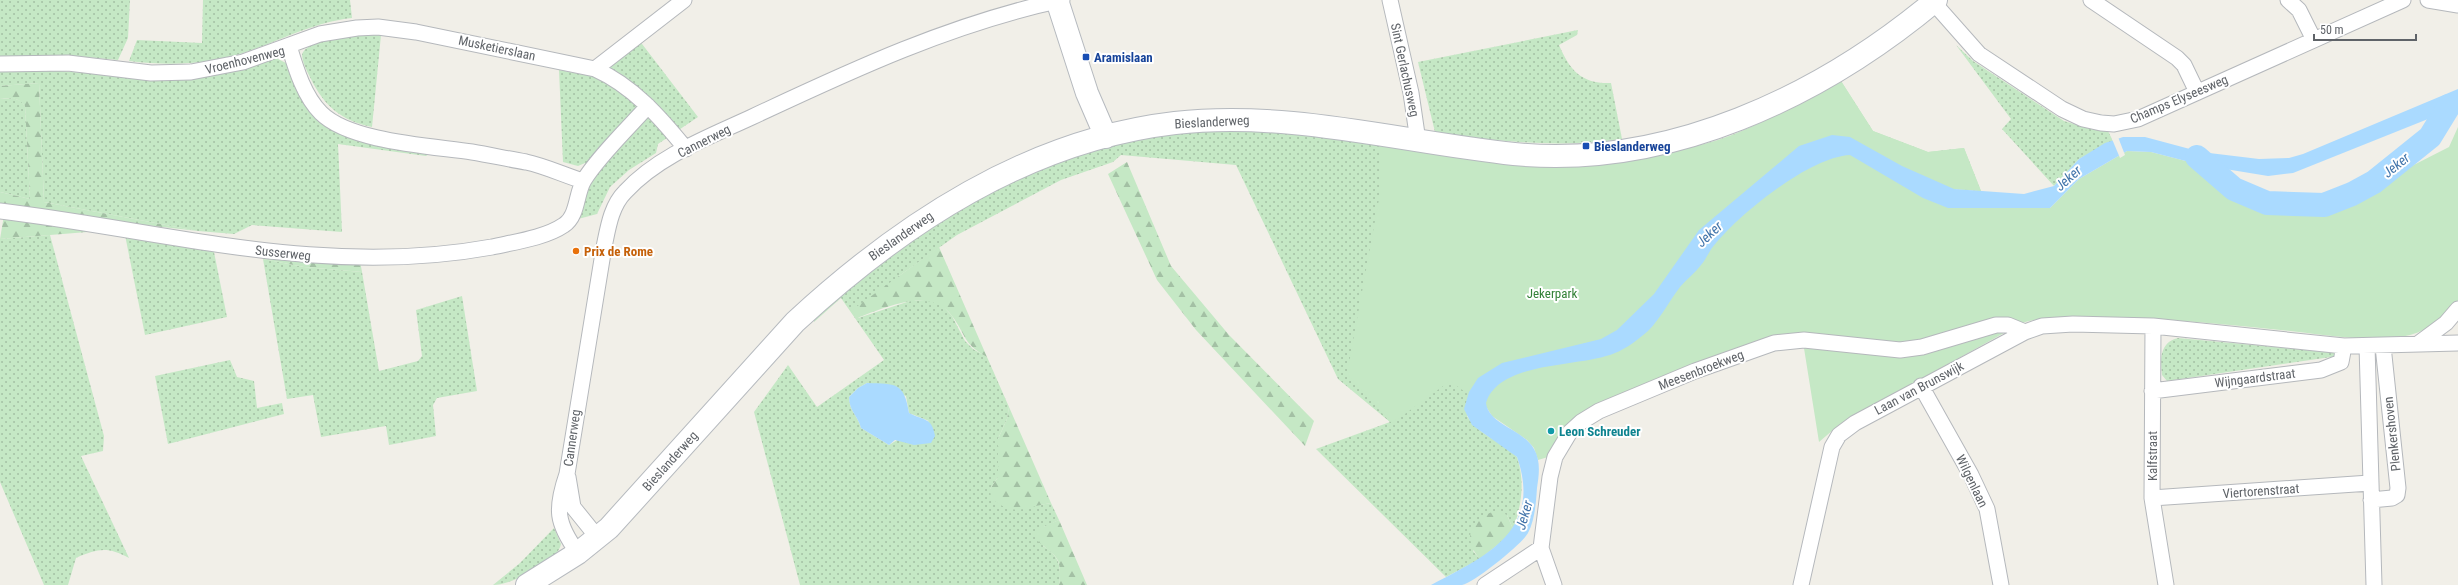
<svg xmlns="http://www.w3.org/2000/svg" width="2458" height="585" font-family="'Roboto Condensed',sans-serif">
<defs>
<pattern id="grass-dots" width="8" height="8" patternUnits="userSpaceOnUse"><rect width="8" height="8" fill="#c5e8c5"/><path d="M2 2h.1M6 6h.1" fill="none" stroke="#a3c0a4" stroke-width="1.8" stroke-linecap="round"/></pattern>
<pattern id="forest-firs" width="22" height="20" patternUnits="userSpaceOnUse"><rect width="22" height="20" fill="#c5e8c5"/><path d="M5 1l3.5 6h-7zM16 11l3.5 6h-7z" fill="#a3c0a4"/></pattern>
</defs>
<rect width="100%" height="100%" fill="#f1efe8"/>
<path fill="url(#grass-dots)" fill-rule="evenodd" d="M 0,0 L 130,0 L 128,38 L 118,60 L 66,55 L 0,57 Z
M 203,0 L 350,0 L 352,18 C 314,22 282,40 246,52 C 207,65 169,66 129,61 L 137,40 L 202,43 Z
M 1578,30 L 1577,35 L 1559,45 C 1570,71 1582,84 1611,83 L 1622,139 C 1559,148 1498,142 1435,132 L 1418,62 Z
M 381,35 L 372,127 C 342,121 324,106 311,79 C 307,71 303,64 302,55 C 305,38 367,34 381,35 Z
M 639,40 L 698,117 L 658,144 L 656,153 L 629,170 L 610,187 L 597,214 L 578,219 L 587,187 L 596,173 L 585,163 L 578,166 L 563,162 L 559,70 L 597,77 Z
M 1956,45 L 1973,61 L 2064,121 L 2090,129 L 2108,131 L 2113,141 L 2079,159 L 2054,186 L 2002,129 L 2011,119 Z
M 276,58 L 288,64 L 310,108 L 432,152 L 426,156 L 338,144 L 342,232 L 252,225 L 234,234 L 198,231 L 44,202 L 39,83 L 0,86 L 0,72 L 33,69 L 126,76 Z
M 1841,81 L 1873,131 L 1928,152 L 1964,148 L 1981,191 L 1954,189 L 1467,416 C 1479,436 1501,440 1517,457 C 1525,481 1522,505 1513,529 L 1507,515 L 1473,551 L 1480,559 L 1446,577 L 1316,449 L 1390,422 L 1338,379 L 1236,165 L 1121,155 L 1113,162 L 1061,180 L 957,235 L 899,276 L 858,318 L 910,301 L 932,301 L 943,306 L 952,316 L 965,341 L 973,349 L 987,357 L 1009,407 L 1007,419 L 998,439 L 998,477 L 990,489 L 1033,506 L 1051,503 L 1059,520 L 1044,527 L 1043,546 C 1059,555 1062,567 1059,585 L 800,585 L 754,412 L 788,365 L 817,407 L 884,360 L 841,298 L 814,322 L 813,313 L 929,225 L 1072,152 L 1195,127 L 1631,157 C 1648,155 1664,154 1680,150 C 1738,139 1790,109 1841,81 ZM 867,383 L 906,396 L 909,413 L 929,421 L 889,445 L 861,428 C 858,416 849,411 849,397 L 858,388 Z
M 13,98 L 21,101 L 25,106 L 30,199 L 0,192 L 0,99 Z
M 50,235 L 104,436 L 103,451 L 81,456 L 129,558 C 108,547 99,548 76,558 L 68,585 L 44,585 L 0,482 L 0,239 Z
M 125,235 L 213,247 L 227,317 L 145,335 Z
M 263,259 L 304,267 L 362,272 L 379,371 L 418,361 L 422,356 L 416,310 L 462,296 L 477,391 L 437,398 L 433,405 L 436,436 L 389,445 L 386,426 L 321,437 L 313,395 L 287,399 Z
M 2178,338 L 2338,353 L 2338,356 L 2167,381 L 2162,375 C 2160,359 2160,342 2178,338 Z
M 230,360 L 237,377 L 254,381 L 257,408 L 282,403 L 284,414 L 168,444 L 155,376 Z
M 554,528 L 561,544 C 558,563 510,585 493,585 L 520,563 Z"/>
<path fill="url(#forest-firs)" d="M 39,83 L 44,202 L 198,231 L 92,219 L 0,203 L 0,192 L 30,199 L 25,106 C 18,97 10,98 0,99 L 0,86 Z
M 1127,162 L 1171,266 L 1229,335 L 1314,421 L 1305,446 L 1196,330 L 1157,280 L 1108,174 Z
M 4,215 L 100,231 L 0,239 Z
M 939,247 L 987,357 C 962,343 967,336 952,316 C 930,286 885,308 857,318 L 852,310 Z
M 260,254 L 360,261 L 362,272 L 304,267 L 263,259 Z
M 1009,407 L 1051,503 C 1024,507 1014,518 991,498 L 990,489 L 998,477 L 998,439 L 1007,419 Z
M 1498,511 L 1507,515 L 1513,529 L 1505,539 L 1480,559 C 1461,538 1471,515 1498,511 Z
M 1059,520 L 1087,585 L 1059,585 C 1063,554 1054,556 1035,539 C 1036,528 1050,524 1059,520 Z"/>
<path fill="#c5e8c5" d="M 1841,81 L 1873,131 L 1928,152 L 1964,148 L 1981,191 L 1954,189 L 1994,207 L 2050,208 L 2079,179 L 2127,151 L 2151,152 L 2201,165 L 2237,196 L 2277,208 L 2314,210 L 2330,207 L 2343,201 L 2449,147 L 2458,127 L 2458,300 C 2447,316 2429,330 2410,335 C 2379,343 2331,336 2299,332 C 2236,325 2174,319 2112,318 C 2082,317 2051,314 2022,323 L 1840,424 L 1819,442 L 1803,342 L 1785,344 L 1595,418 L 1548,457 L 1538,460 L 1534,448 L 1527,440 L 1492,416 L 1487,408 L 1450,381 L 1398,419 L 1390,422 L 1347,374 L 1379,199 L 1379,142 L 1631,157 L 1681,150 L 1724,139 L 1782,113 Z"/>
<path fill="#aadaff" d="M 2458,89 L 2458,107 L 2293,173 L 2268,176 L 2201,165 L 2151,152 L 2127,151 L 2079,179 L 2050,208 L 1948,208 L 1923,198 L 1850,155 C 1810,157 1742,212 1716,243 C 1710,249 1707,258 1701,265 C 1695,273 1687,279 1680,287 C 1669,301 1661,318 1648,331 C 1640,338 1626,349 1615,353 C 1580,368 1499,360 1486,403 C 1489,425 1523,429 1534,449 C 1541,461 1539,475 1537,488 C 1536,502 1535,520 1528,533 C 1522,544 1475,582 1462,585 C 1453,585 1441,585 1431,585 C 1486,556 1543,531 1517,457 L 1472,425 L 1464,409 L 1469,392 L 1478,378 L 1502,363 L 1601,339 L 1617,330 L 1654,294 L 1699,230 L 1799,146 L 1832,135 L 1850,137 L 1902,166 L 1954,189 L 2024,194 L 2054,186 L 2079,159 L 2105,143 L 2123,137 L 2145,137 L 2201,152 L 2259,159 L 2289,158 L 2303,154 Z
M 867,383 C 896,384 904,382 909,413 C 924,421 932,417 935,436 L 931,443 L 914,445 L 895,440 L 889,445 L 861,428 C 858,416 849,411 849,397 L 858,388 Z"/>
<path fill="#f1efe8" d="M 2118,137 L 2125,155 L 2120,158 L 2112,139 Z"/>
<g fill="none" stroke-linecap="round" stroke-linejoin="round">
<path stroke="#aadaff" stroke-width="24" d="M 2197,157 L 2234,189 L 2267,203 L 2324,205 L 2352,194 L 2374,182 L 2430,137 L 2449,106"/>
<defs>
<path id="street" d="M 1390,0 L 1411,93 L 1418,141
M 2091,0 L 2177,58 L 2184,65 L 2197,92
M 2288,0 L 2299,10 L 2314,40
M 2428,0 L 2458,5
M 1933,2 L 1979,54 L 2062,109 L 2083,119 L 2101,123 L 2114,124 L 2138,119 L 2403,0
M 289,46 C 296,69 304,96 321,113 C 350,142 432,146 472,152 C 490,155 508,159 526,162 C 545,166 564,175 583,181
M 0,64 L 68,63 L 151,73 L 191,72 L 243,62 L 320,34 L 357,28 L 378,27 L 416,32 L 595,69 L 684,0
M 595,69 C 633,86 660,117 686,149
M 0,211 C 166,231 323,278 492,247 C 514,242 545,238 564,225 C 578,216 576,193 584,180 C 598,157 629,127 648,106
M 2153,326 L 2152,498 L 2166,585
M 2419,343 L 2446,323 L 2458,309
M 2367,346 L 2374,585
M 1921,386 L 1971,475 L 1987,509 L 2001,585
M 2152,391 L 2321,370 L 2341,362 L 2344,346
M 568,477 L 573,507 L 598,538
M 2152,498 L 2370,483
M 2371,500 L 2392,498 L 2397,495 L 2398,488 L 2383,346
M 1541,548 L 1554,585
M 578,553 C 556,523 555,509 567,474 L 604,247 C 608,228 611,206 625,192 C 658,156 709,137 752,117 C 852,70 953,23 1062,0
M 1485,585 L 1541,548 L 1550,477 L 1555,457 L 1570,432 L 1581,422 L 1599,411 L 1695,371 L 1774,343 L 1804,340 L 1900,350 L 1922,347 L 1996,325 L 2008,325 L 2025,332
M 1801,585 L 1832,447 L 1839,435 L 1855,423 L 2025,332 L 2042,326 L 2073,324 L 2153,326 L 2344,346 L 2458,343"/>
<path id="secondary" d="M 1057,0 L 1087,93 L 1106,137
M 527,585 L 578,553 L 609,528 L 795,322 C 901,224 1028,140 1175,123 C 1289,110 1401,142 1514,154 C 1668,169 1820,97 1936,0"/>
</defs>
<use href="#street" stroke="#b5b8bc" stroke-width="17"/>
<use href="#secondary" stroke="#b6babf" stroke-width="24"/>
<use href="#street" stroke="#fff" stroke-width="15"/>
<use href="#secondary" stroke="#fff" stroke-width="22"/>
</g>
<g fill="#1a4fb4" stroke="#fff" stroke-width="1.5">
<rect x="1082" y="53" width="8" height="8" rx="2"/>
<rect x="1582" y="142" width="8" height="8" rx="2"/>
</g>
<circle fill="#e8710a" stroke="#fff" stroke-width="1.5" cx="576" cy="251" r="4"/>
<circle fill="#0f9aa8" stroke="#fff" stroke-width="1.5" cx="1551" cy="431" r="4"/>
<g text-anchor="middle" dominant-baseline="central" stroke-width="4" stroke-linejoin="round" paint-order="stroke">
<g font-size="13" fill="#5f6368" stroke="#fff">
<text transform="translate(497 48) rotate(12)">Musketierslaan</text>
<text transform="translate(245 60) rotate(-14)">Vroenhovenweg</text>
<text transform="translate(1405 70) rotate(78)">Sint Gerlachusweg</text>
<text transform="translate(2179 99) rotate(-23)">Champs Elyseesweg</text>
<text transform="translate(1212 122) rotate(-3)">Bieslanderweg</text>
<text transform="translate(704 141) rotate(-27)">Cannerweg</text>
<text transform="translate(901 236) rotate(-35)">Bieslanderweg</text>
<text transform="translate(283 253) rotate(6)">Susserweg</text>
<text transform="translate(1701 370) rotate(-21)">Meesenbroekweg</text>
<text transform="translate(2255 378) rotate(-7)">Wijngaardstraat</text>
<text transform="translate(1919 388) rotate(-28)">Laan van Brunswijk</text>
<text transform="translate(2392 434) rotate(-96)">Plenkershoven</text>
<text transform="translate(572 438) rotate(-82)">Cannerweg</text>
<text transform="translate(2152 456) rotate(-90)">Kalfstraat</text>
<text transform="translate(670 461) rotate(-48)">Bieslanderweg</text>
<text transform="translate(1972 481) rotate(64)">Wilgenlaan</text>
<text transform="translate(2261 491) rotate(-4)">Viertorenstraat</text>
</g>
<g font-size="13" font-weight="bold" fill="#164399" stroke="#fff" text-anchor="start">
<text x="1094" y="57">Aramislaan</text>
<text x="1594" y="146">Bieslanderweg</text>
</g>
<g font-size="13" font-weight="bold" fill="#c56008" stroke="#fff" text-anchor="start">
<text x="584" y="251">Prix de Rome</text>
</g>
<g font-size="13" fill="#348238" stroke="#fff">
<text x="1552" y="293">Jekerpark</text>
</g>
<g font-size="13" font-weight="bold" fill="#0d838f" stroke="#fff" text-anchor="start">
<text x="1559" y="431">Leon Schreuder</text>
</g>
<g font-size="14" font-style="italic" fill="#4174aa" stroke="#fff">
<text transform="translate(2396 165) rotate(-39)">Jeker</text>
<text transform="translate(2068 178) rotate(-42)">Jeker</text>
<text transform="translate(1709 234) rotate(-43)">Jeker</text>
<text transform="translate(1524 515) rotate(-74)">Jeker</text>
</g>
</g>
<path d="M2314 34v6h102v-6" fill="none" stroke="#5f6368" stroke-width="2"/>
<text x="2320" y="34" font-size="12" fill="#5f6368" stroke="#ffffff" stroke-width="3" paint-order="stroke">50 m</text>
</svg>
